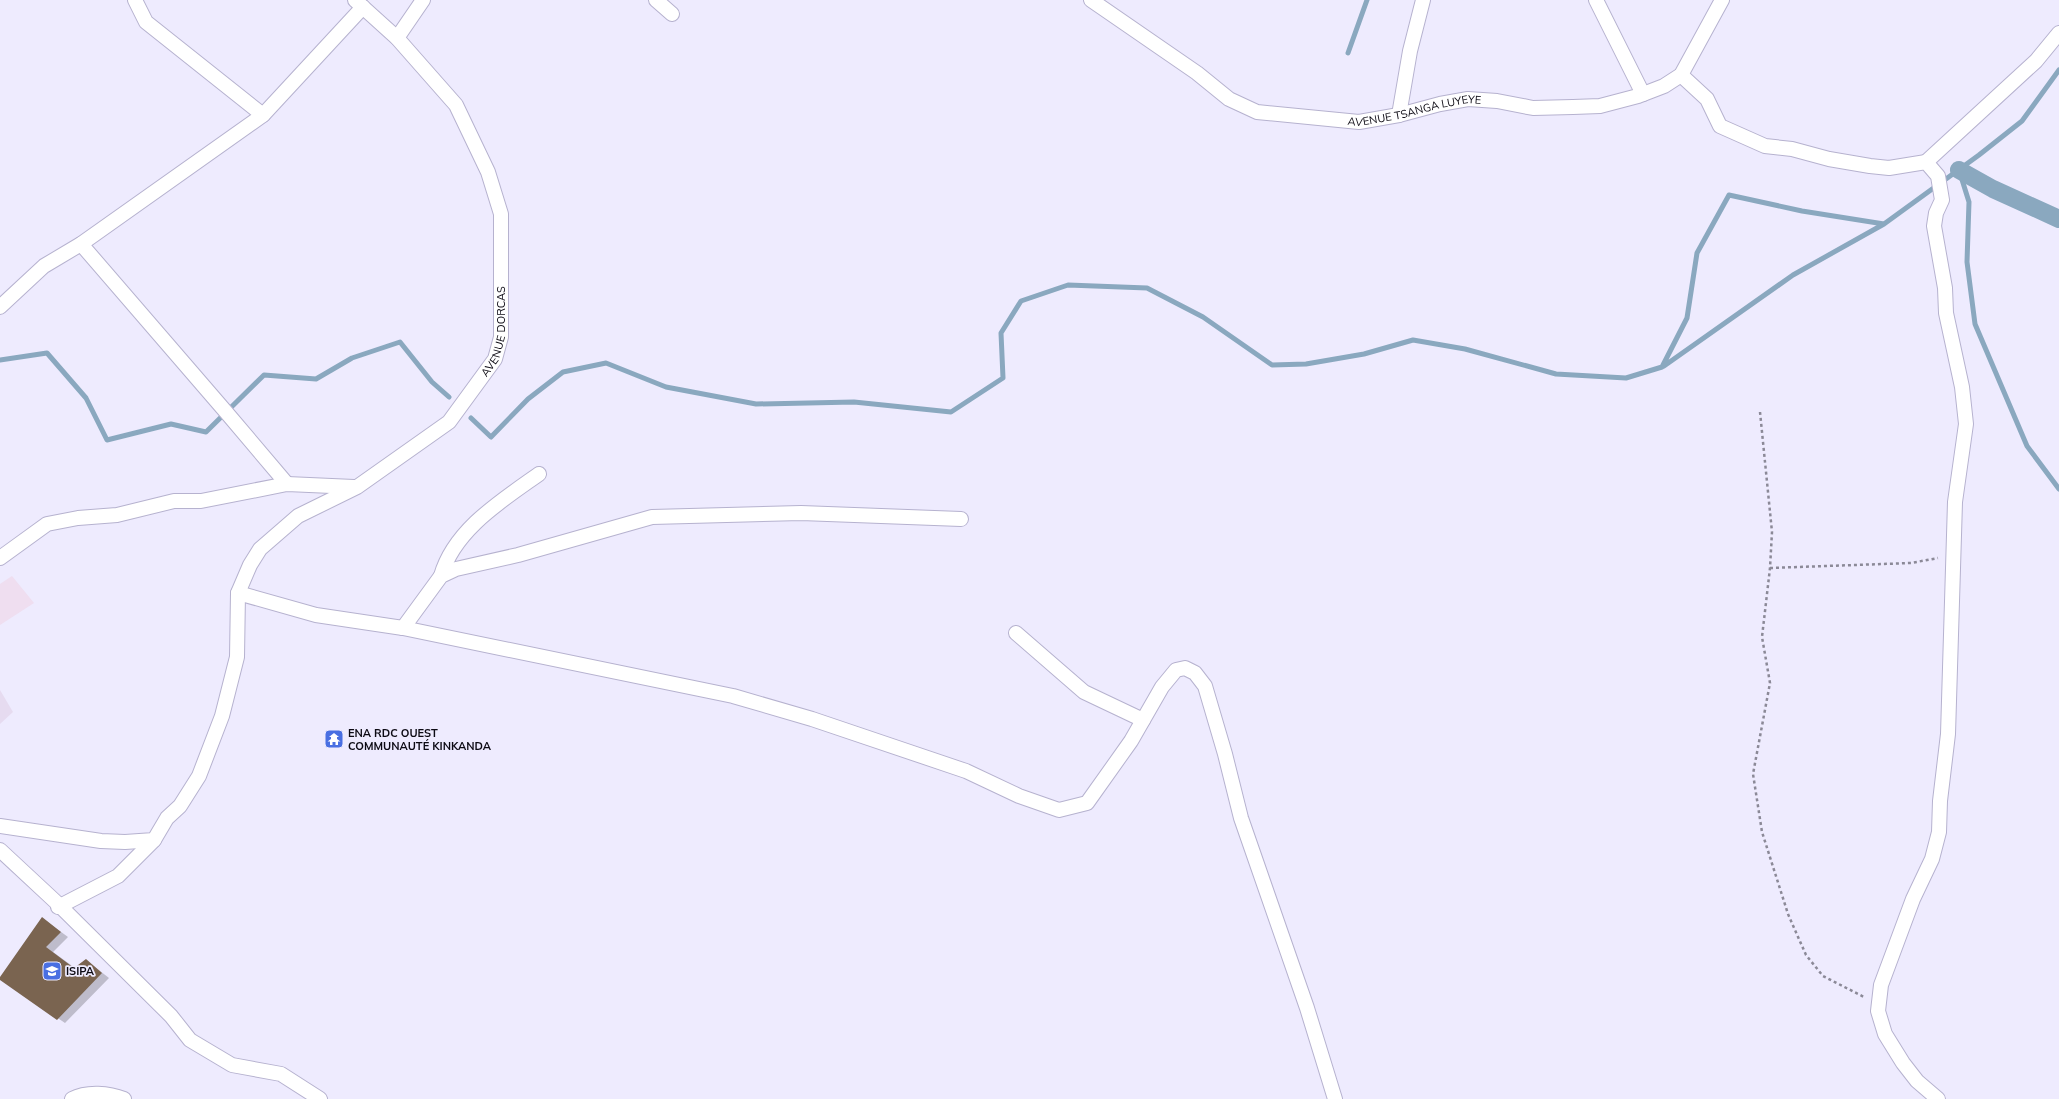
<svg xmlns="http://www.w3.org/2000/svg" width="2059" height="1099" font-family="Mulish,sans-serif">
<rect width="100%" height="100%" fill="#eeebfe"/>
<path fill="#efdef0" d="M 12,576 L 34,603 L 0,625 L 0,584 Z"/>
<path fill="#e6dbf0" d="M 0,690 L 13,712 L 0,724 Z"/>
<path fill="#0003" d="M 42,918 L 68,937 L 53,952 L 75,968 L 86,960 L 109,978 L 65,1023 L 0,979 Z"/>
<g fill="none" stroke-linecap="round" stroke-linejoin="round">
<path stroke="#8aa8bf" stroke-width="5" d="M 1348,53 L 1367,0
M 1959,170 L 1969,202 L 1967,262 L 1975,324 L 2027,446 L 2059,489
M 0,360 L 47,353 L 86,398 L 107,440 L 171,424 L 206,432 L 264,375 L 316,379 L 352,358 L 400,342 L 432,382 L 449,397
M 1664,366 L 1793,275 L 1884,224
M 471,418 L 491,437 L 528,399 L 563,372 L 606,363 L 666,387 L 756,404 L 854,402 L 951,412 L 1003,378 L 1001,333 L 1021,301 L 1068,285 L 1147,288 L 1203,317 L 1272,365 L 1306,364 L 1364,354 L 1413,340 L 1465,349 L 1556,374 L 1626,378 L 1662,367 L 1687,318 L 1697,253 L 1729,195 L 1802,211 L 1884,224 L 1979,155 L 2022,121 L 2059,70"/>
<path stroke="#8aa8bf" stroke-width="18" d="M 1959,170 L 1993,189 L 2059,219"/>
</g>
<path fill="#7a6450" d="M 42,917 L 61,932 L 46,947 L 74,968 L 86,959 L 102,973 L 57,1020 L 0,980 L 0,977 Z"/>
<g fill="none" stroke-linecap="round" stroke-linejoin="round">
<defs>
<g id="street">
<path d="M 135,0 L 146,22 L 263,115"/>
<path d="M 656,0 L 672,14"/>
<path id="s1" d="M 1091,0 L 1197,73 L 1229,99 L 1257,112 L 1359,122 L 1399,115 L 1440,104 L 1468,99 L 1497,101 L 1533,108 L 1573,107 L 1600,106 L 1638,96 L 1664,86 L 1681,75 L 1722,0"/>
<path d="M 1596,0 L 1643,94"/>
<path d="M 397,38 L 423,0"/>
<path d="M 1681,75 L 1707,99 L 1720,126 L 1765,146 L 1792,149 L 1829,159 L 1870,166 L 1889,168 L 1926,162 L 1938,176 L 1942,200 L 1936,213 L 1934,226 L 1945,288 L 1946,313 L 1962,387 L 1966,424 L 1955,502 L 1948,734 L 1940,801 L 1939,832 L 1932,859 L 1913,899 L 1881,985 L 1878,1011 L 1885,1034 L 1903,1063 L 1917,1081 L 1938,1099"/>
<path d="M 1399,115 L 1410,51 L 1423,0"/>
<path d="M 1926,162 L 2036,61 L 2059,33"/>
<path d="M 81,244 L 226,412 L 287,484"/>
<path d="M 0,307 L 44,266 L 81,244 L 263,115 L 363,7"/>
<path d="M 0,558 L 47,524 L 78,518 L 117,515 L 174,501 L 201,501 L 287,484 L 354,487"/>
<path d="M 441,576 C 454,530 501,501 539,474"/>
<path d="M 238,593 L 316,615 L 403,628 L 733,696 L 812,719 L 966,771 L 1019,796 L 1059,810 L 1087,803 L 1131,741 L 1162,687 L 1176,670 L 1185,668 L 1195,673 L 1205,686 L 1225,754 L 1241,818 L 1307,1008 L 1335,1099"/>
<path d="M 403,628 L 441,576 L 456,569 L 518,555 L 652,517 L 801,513 L 961,519"/>
<path d="M 1016,633 L 1084,692 L 1143,720"/>
<path id="s2" d="M 0,826 L 101,841 L 125,842 L 154,840 L 167,818 L 180,806 L 199,776 L 222,716 L 237,657 L 238,593 L 250,565 L 260,549 L 298,516 L 357,487 L 449,422 L 495,359 L 501,337 L 501,214 L 488,172 L 456,105 L 397,38 L 355,0"/>
<path d="M 0,850 L 57,903 L 171,1016 L 190,1040 L 232,1065 L 281,1074 L 320,1099"/>
<path d="M 58,907 L 118,876 L 154,840"/>
<path d="M 72,1099 C 87,1091 109,1093 124,1099"/>
</g>
</defs>
<use href="#street" stroke="#b6b2cf" stroke-width="16"/>
<path stroke="#8b8997" stroke-width="2.5" stroke-dasharray="3 3" stroke-linecap="butt" d="M 1760,412 L 1772,532 L 1770,568 L 1762,637 L 1770,683 L 1753,774 L 1762,832 L 1788,914 L 1806,955 L 1823,976 L 1864,997
M 1770,568 L 1911,563 L 1938,558"/>
<use href="#street" stroke="#fff" stroke-width="14"/>
</g>
<defs>
<symbol id="temple-square" viewBox="-11 -11 22 22"><rect x="-9" y="-9" width="18" height="18" rx="4" fill="#496fe2" stroke="#eeebfe"/><path d="M0-6L5-2H3V0L6.5 2.5H4V6H1.5V3h-3V6H-4V2.5H-6.5L-3 0V-2H-5Z" fill="#fff"/></symbol>
<symbol id="university-square" viewBox="-11 -11 22 22"><rect x="-9" y="-9" width="18" height="18" rx="4" fill="#496fe2" stroke="#eeebfe"/><path d="M0-5L7-2L0 1L-7-2ZM-4 1L0 2.5L4 1V4Q0 6-4 4Z" fill="#fff"/></symbol>
</defs>
<g fill-rule="evenodd">
<use href="#temple-square" x="323" y="728" width="22" height="22"/>
<use href="#university-square" x="41" y="960" width="22" height="22"/>
</g>
<g text-anchor="middle" dominant-baseline="central" stroke-width="3.5" stroke-linejoin="round" paint-order="stroke">
<g font-size="11" fill="#0c0a13" stroke="#eeebfe">
<text stroke="none"><textPath href="#s1" startOffset="360">AVENUE TSANGA LUYEYE</textPath></text>
<text stroke="none"><textPath href="#s2" startOffset="806">AVENUE DORCAS</textPath></text>
</g>
<g font-size="11" font-weight="bold" fill="#0c0a13" stroke="#eeebfe" text-anchor="start">
<text x="348" y="733">ENA RDC OUEST<tspan x="348" dy="13">COMMUNAUTÉ KINKANDA</tspan></text>
<text x="66" y="971">ISIPA</text>
</g>
</g>
</svg>
